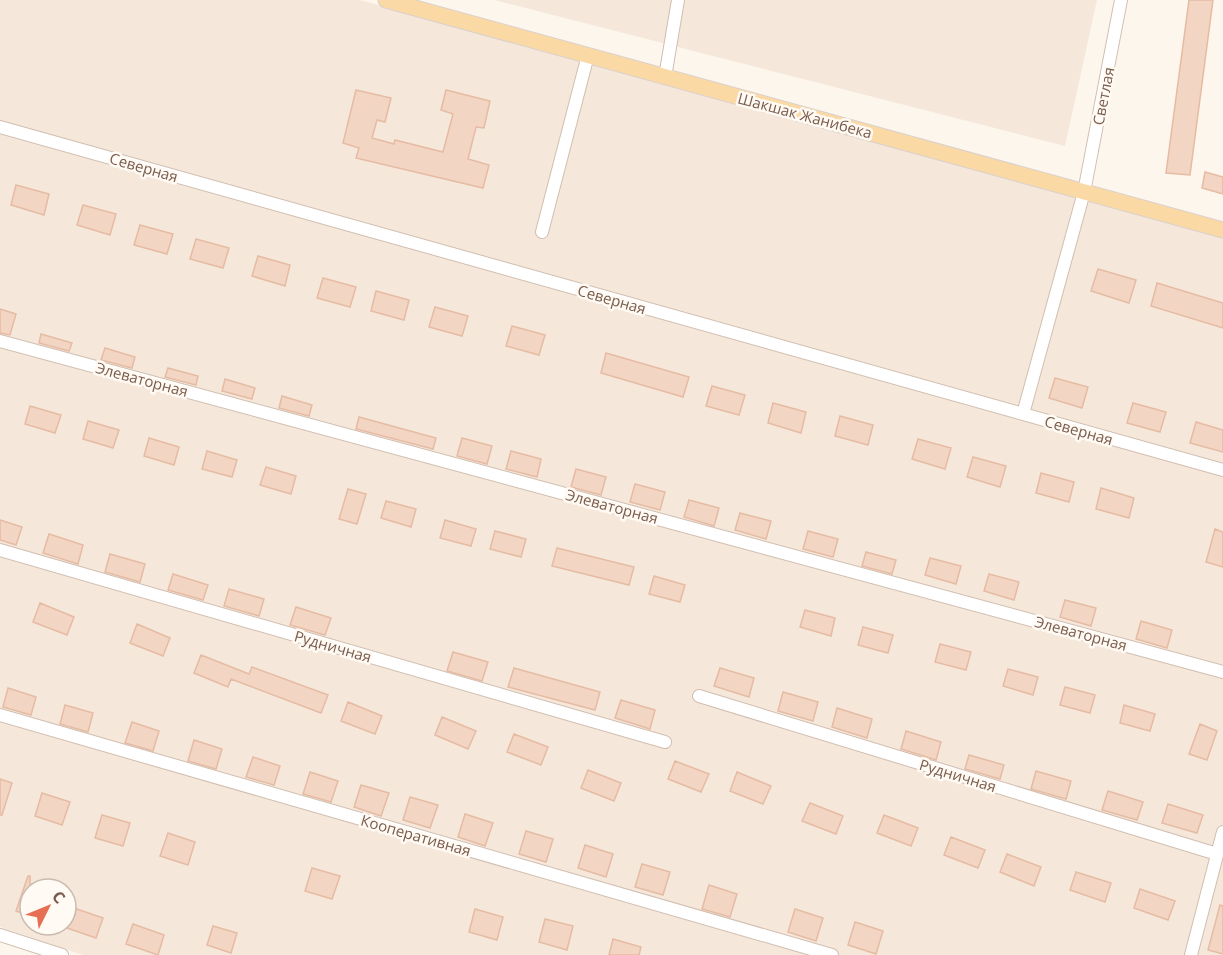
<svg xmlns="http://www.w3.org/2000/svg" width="1223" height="955" font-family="'Open Sans',sans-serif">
<rect width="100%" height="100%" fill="#fdf6ec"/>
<path fill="#f5e8da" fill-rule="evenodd" d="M 0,0 L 360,0 L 1223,237 L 1223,955 L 83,955 L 0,927 ZM 30,889 L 66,889 L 66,925 L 30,925 Z
M 494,0 L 1097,0 L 1065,146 Z"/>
<path fill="#f3d5c3" stroke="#e6bba3" stroke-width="1.5" d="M 1189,0 L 1213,0 L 1190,175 L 1166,173 Z
M 356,90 L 391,98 L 385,122 L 377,120 L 372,138 L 394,144 L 395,140 L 443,152 L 453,114 L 441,110 L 446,90 L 490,101 L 484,128 L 476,127 L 468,159 L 489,165 L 483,188 L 356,158 L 359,148 L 343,143 Z
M 1205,172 L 1223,177 L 1223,194 L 1202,188 Z
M 16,185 L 49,194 L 44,215 L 11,205 Z
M 83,205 L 116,214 L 110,235 L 77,225 Z
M 140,225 L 173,234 L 167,254 L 134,245 Z
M 196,239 L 229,248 L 223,268 L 190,259 Z
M 258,256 L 290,265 L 285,286 L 252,276 Z
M 1098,269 L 1136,280 L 1129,303 L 1091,291 Z
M 323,278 L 356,287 L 350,307 L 317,298 Z
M 1157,283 L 1223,303 L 1223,328 L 1151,306 Z
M 376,291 L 409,300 L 404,320 L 371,311 Z
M 435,307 L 468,316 L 462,336 L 429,327 Z
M 0,309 L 16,314 L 10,335 L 0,333 Z
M 512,326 L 545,335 L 539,355 L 506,346 Z
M 41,334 L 72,343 L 69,351 L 39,343 Z
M 105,348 L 135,357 L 132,368 L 101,360 Z
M 606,353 L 689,377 L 683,397 L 601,373 Z
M 168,368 L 198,376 L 196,385 L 165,377 Z
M 1055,378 L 1088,387 L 1082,408 L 1049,398 Z
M 225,379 L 255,388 L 252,399 L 222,391 Z
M 712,386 L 745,395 L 739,415 L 706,406 Z
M 282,396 L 312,405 L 309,416 L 279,408 Z
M 773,403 L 806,412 L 801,433 L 768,423 Z
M 1133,403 L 1166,412 L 1160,432 L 1127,423 Z
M 30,406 L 61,415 L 55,433 L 25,424 Z
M 840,416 L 873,425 L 868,445 L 835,436 Z
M 359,417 L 436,438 L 433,449 L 356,429 Z
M 88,421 L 119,430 L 113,448 L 83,439 Z
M 1196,422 L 1223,430 L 1223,452 L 1190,443 Z
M 149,438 L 179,447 L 174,465 L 144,456 Z
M 462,438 L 492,446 L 487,464 L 457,456 Z
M 918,439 L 951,448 L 945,469 L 912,459 Z
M 207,451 L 237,460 L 232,477 L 202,469 Z
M 511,451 L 541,459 L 537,477 L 506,469 Z
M 973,457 L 1006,466 L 1000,487 L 967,477 Z
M 266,467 L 296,476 L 291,494 L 260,485 Z
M 576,469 L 606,477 L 601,495 L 571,487 Z
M 1041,473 L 1074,482 L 1069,502 L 1036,493 Z
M 635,484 L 665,492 L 660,510 L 630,502 Z
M 1101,488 L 1134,498 L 1129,518 L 1096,509 Z
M 348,489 L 366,494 L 357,524 L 339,519 Z
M 689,500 L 719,508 L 714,526 L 684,517 Z
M 386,501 L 416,509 L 411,527 L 381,518 Z
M 740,513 L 771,521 L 766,539 L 735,530 Z
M 0,520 L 22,527 L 16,545 L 0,540 Z
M 445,520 L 476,529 L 471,546 L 440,538 Z
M 1215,529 L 1223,532 L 1223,567 L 1206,562 Z
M 495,531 L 526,539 L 521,557 L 490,549 Z
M 808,531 L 838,539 L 833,557 L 803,549 Z
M 49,534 L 83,545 L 78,564 L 43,553 Z
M 557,548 L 634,567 L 629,585 L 552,566 Z
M 866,552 L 896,560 L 892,574 L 862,566 Z
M 110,554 L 145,564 L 140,582 L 105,572 Z
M 930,558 L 961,566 L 956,584 L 925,575 Z
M 173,574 L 208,585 L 203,600 L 168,590 Z
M 989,574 L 1019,582 L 1014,600 L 984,591 Z
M 654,576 L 685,585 L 680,602 L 649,594 Z
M 229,589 L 264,599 L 259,616 L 224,606 Z
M 1065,600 L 1096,608 L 1091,626 L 1060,617 Z
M 40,603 L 74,617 L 67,635 L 33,622 Z
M 296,607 L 331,618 L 325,635 L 290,625 Z
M 805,610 L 835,618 L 831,636 L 800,627 Z
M 1141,621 L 1172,630 L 1167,648 L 1136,639 Z
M 137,624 L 170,638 L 163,656 L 130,643 Z
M 863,627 L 893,635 L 888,653 L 858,645 Z
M 940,644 L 971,652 L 966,670 L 935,662 Z
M 453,652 L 488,662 L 482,681 L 447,671 Z
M 201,655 L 249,674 L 252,667 L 328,695 L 321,713 L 231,679 L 228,687 L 194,673 Z
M 514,668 L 600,692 L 595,710 L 508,687 Z
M 720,668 L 754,678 L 749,697 L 714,686 Z
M 1008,669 L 1038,677 L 1033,695 L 1003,686 Z
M 1065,687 L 1095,695 L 1090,713 L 1060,705 Z
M 8,688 L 36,697 L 31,715 L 3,707 Z
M 783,692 L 818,702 L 813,721 L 778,711 Z
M 621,700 L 655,710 L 650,729 L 615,718 Z
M 348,702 L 382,716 L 375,734 L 341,721 Z
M 65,705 L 93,713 L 88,732 L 60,724 Z
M 1124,705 L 1155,714 L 1150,731 L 1120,723 Z
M 837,708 L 872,719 L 867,738 L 832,727 Z
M 442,717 L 476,731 L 468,749 L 435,735 Z
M 132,722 L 159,731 L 153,751 L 125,743 Z
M 1200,724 L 1217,731 L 1207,760 L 1189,754 Z
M 906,731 L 941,742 L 936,760 L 901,749 Z
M 514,734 L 548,747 L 541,765 L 507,752 Z
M 194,740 L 222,749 L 216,769 L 188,761 Z
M 969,755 L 1004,765 L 1000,779 L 965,769 Z
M 253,757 L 280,766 L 274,785 L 246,777 Z
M 675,761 L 709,774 L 701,792 L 668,779 Z
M 588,770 L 621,783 L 614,801 L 581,788 Z
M 1036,771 L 1071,781 L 1066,799 L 1031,789 Z
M 310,772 L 338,781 L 331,802 L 303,794 Z
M 737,772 L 771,786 L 763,804 L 730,791 Z
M 0,779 L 12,783 L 2,815 L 0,815 Z
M 361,785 L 389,793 L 381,816 L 354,807 Z
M 1108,791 L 1143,802 L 1137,820 L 1102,810 Z
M 42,793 L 70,802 L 62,825 L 35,816 Z
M 410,797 L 438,805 L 430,828 L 403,820 Z
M 810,803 L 843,816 L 836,834 L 802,821 Z
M 1168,804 L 1203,815 L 1197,833 L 1162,823 Z
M 465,814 L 493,823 L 485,846 L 458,837 Z
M 102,815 L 130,823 L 123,846 L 95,838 Z
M 884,815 L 918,828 L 911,846 L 877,833 Z
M 526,831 L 553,839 L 546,862 L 519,854 Z
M 168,833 L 195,842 L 188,865 L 160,856 Z
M 951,837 L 985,850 L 978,868 L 944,855 Z
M 585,845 L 613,854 L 606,877 L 578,868 Z
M 1007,854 L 1041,867 L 1034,886 L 1000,872 Z
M 642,864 L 670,872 L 663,895 L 635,887 Z
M 312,868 L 340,876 L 332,899 L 305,891 Z
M 1076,872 L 1111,883 L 1105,902 L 1070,890 Z
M 28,876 L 30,876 L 30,916 L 16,911 Z
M 709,885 L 737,894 L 730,917 L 702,909 Z
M 1140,889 L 1175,901 L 1168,920 L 1134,908 Z
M 1220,905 L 1223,906 L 1223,954 L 1208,950 Z
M 71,907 L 103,918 L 96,938 L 64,927 Z
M 475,909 L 503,917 L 497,940 L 469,932 Z
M 795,909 L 823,918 L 816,941 L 788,932 Z
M 545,919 L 573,926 L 567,950 L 539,942 Z
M 855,922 L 883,931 L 876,954 L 848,945 Z
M 133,924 L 164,935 L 158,955 L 126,944 Z
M 213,926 L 237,933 L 231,953 L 207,945 Z
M 613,939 L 641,947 L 639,955 L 609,955 Z"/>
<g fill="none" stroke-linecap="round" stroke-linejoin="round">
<defs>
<path id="minor" d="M 665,77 L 678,0
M 0,127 L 1223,470
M 542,232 L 588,55
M 0,341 L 1223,672
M 1023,414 L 1084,192 L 1121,0
M 0,550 L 665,742
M 699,696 L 1217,854
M 0,715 L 832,955
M 0,935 L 62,955
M 1191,955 L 1223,832"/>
<path id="major" d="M 386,0 L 1223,230"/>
</defs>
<use href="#minor" stroke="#d1beb0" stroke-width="14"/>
<use href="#major" stroke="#dad1cd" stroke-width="17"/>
<use href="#minor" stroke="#fff" stroke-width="12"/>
<use href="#major" stroke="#fbd9a5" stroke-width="15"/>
</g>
<g text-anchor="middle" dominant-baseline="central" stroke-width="5" stroke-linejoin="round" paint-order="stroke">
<g font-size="15" fill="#7a5c4d" stroke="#fffaf3">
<text transform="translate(1103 96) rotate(-79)">Светлая</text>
<text transform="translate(805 115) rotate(15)">Шакшак Жанибека</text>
<text transform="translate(144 167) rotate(16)">Северная</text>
<text transform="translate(612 299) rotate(16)">Северная</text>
<text transform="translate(142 379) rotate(15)">Элеваторная</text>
<text transform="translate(1079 430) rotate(16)">Северная</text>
<text transform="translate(612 506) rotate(15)">Элеваторная</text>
<text transform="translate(1081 633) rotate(15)">Элеваторная</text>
<text transform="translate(333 646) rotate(16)">Рудничная</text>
<text transform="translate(958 775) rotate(17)">Рудничная</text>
<text transform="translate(416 835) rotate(16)">Кооперативная</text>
</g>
</g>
<g transform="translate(48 907) rotate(47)"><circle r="28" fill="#fffaf3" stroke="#cabbb1" stroke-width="1.5"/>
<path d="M0-4.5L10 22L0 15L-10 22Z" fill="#e76f51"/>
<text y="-9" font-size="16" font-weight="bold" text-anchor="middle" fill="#7a5c4d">С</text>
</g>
</svg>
